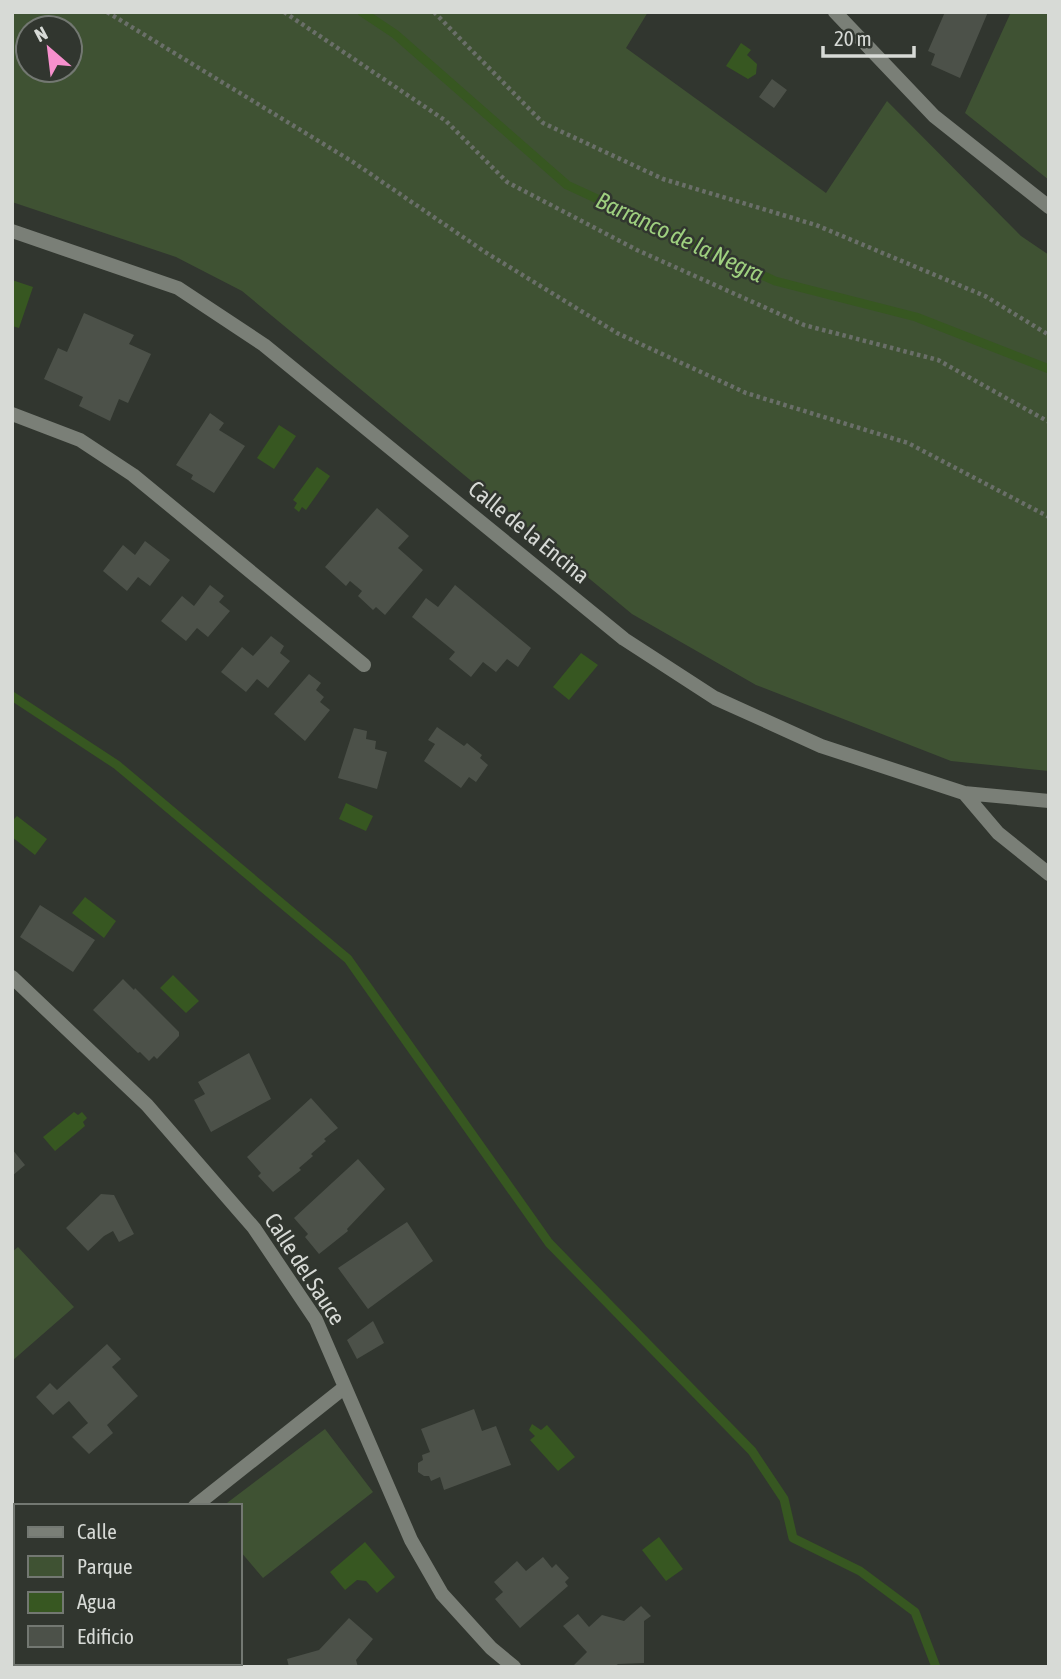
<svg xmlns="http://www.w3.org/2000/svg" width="1061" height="1679" font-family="'Asap Condensed',sans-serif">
<rect width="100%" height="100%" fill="#31362f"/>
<path fill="#3f5233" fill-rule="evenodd" d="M 12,12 L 648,12 L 626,48 L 826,193 L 887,101 L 1021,236 L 1049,255 L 1049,771 L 951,761 L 756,685 L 632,614 L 242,291 L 176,257 L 12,202 ZM 28,28 L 70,28 L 70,70 L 28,70 Z
M 1011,12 L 1049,12 L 1049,180 L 965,113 Z
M 18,1247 L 74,1307 L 12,1361 L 12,1252 Z
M 325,1429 L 373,1492 L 263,1578 L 240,1551 L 240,1506 L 223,1506 Z"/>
<path fill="#375721" d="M 741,43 L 751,50 L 747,55 L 757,64 L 756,74 L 748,79 L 726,66 Z
M 12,280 L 33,287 L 19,328 L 12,326 Z
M 279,425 L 296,436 L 274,469 L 257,458 Z
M 317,467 L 330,476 L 306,510 L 302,507 L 299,512 L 294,508 L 297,503 L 293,500 Z
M 581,653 L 598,665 L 569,700 L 553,687 Z
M 346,803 L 373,816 L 366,831 L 339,819 Z
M 17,816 L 47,839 L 35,855 L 12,837 L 12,821 Z
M 85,897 L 116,921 L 104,938 L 72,913 Z
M 173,975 L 199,1001 L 186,1013 L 160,988 Z
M 74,1112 L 78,1115 L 82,1112 L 87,1118 L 83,1122 L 85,1126 L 55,1151 L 43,1137 Z
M 532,1424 L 541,1430 L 547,1425 L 575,1457 L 558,1471 L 530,1440 L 535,1436 L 529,1430 Z
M 659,1537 L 683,1569 L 666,1581 L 642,1550 Z
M 365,1542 L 395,1577 L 377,1593 L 366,1581 L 357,1580 L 345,1590 L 330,1572 Z"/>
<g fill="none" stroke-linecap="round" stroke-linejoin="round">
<path stroke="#375721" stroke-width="9" d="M 362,12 L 395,34 L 567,185 L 775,281 L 916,317 L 1049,369
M 12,696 L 117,765 L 348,959 L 549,1243 L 752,1451 L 784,1499 L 793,1538 L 860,1571 L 915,1612 L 936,1667"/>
</g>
<path fill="#4c5149" d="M 945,12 L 988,12 L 960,78 L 931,65 L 935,54 L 928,51 Z
M 772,79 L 787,90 L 774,108 L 759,97 Z
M 84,313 L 134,335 L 129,344 L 151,354 L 128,403 L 119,399 L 110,421 L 79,406 L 83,397 L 44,379 L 58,348 L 67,352 Z
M 210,413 L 224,423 L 219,430 L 245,446 L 214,493 L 191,479 L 193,475 L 176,465 Z
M 377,508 L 409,536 L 398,548 L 423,570 L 385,615 L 376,607 L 373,610 L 358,596 L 362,591 L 350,581 L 346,586 L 325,567 Z
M 145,541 L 170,560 L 150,586 L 138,577 L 127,591 L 103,571 L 123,545 L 135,555 Z
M 210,585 L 224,596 L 219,602 L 230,611 L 208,637 L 197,628 L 186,641 L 161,621 L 182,596 L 194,606 Z
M 455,585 L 531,648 L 518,667 L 507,659 L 496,672 L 483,662 L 471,677 L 449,659 L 455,652 L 412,617 L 426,598 L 438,607 Z
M 271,636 L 284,646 L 280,653 L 290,661 L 268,688 L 257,679 L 246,692 L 221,672 L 242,647 L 253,656 Z
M 309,674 L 321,683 L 316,690 L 324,697 L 320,702 L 330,710 L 305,741 L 274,714 Z
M 437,727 L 464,746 L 467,743 L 482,755 L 480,758 L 488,765 L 476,782 L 469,777 L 461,788 L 424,761 L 435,744 L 428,740 Z
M 354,728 L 367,731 L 366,739 L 376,741 L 375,749 L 387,752 L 377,789 L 338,778 Z
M 40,905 L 95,940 L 73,972 L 20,937 Z
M 123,979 L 134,990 L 135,988 L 179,1032 L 179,1036 L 157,1059 L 154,1056 L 149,1061 L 140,1052 L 138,1053 L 93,1010 Z
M 249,1053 L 271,1099 L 211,1132 L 194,1100 L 205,1094 L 198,1082 Z
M 311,1098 L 338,1128 L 324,1139 L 326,1141 L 311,1154 L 313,1156 L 299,1168 L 301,1170 L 273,1192 L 258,1176 L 261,1173 L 247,1157 Z
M 12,1149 L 25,1165 L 12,1176 Z
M 358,1159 L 385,1189 L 347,1229 L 348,1231 L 319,1254 L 305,1237 L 308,1234 L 294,1218 Z
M 101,1194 L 114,1195 L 134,1234 L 119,1242 L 113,1231 L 104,1236 L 88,1251 L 66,1228 Z
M 407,1222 L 433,1261 L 368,1309 L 338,1268 Z
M 373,1321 L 384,1343 L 357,1359 L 347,1340 Z
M 107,1344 L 121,1359 L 112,1367 L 138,1396 L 107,1425 L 113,1433 L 89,1454 L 72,1437 L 88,1423 L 69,1401 L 53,1415 L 36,1397 L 50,1383 L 57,1390 Z
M 474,1409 L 482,1431 L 496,1426 L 511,1465 L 444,1490 L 440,1477 L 431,1481 L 429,1476 L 424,1476 L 418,1472 L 418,1463 L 423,1460 L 422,1455 L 430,1452 L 421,1429 Z
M 543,1557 L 552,1568 L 556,1564 L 569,1578 L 565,1582 L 568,1586 L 520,1628 L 495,1599 L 503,1592 L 494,1582 L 517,1561 L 526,1571 Z
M 641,1606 L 651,1616 L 644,1621 L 644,1663 L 618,1664 L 614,1667 L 572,1667 L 587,1652 L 563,1626 L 578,1614 L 589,1627 L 602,1615 L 624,1621 Z
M 349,1618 L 373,1639 L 356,1660 L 358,1667 L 289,1667 L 287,1659 L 319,1650 Z
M 37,1663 L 73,1663 L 76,1667 L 40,1667 Z"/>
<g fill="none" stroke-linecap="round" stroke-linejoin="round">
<path stroke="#6a6f69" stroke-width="4.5" stroke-dasharray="3.5 3.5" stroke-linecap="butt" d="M 107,12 L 353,162 L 485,252 L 617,333 L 746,393 L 908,443 L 1049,517
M 284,12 L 446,121 L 507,182 L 637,250 L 804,325 L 938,360 L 1049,422
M 434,12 L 543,123 L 663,179 L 816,225 L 985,296 L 1049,335"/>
<path stroke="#7a7f77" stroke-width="14" d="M 835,12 L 934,116 L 1049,207
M 12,231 L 178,288 L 264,345 L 624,639 L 715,698 L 821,746 L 964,793 L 1049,801
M 12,414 L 80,440 L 133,475 L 364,665
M 964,793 L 998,833 L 1049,874
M 12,977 L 147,1105 L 254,1228 L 316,1320 L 411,1540 L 442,1594 L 491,1648 L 514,1667
M 195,1506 L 345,1387
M 12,1526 L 16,1530
M 126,1663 L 128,1667"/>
</g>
<g text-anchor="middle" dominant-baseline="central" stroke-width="5" stroke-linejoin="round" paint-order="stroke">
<g font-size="23" fill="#d7dad6" stroke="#31362f">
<text transform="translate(529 532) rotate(39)">Calle de la Encina</text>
<text transform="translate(305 1269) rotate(57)">Calle del Sauce</text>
</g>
<g font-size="24" font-style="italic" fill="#9ecf7f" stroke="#31362f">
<text transform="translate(680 237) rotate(25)">Barranco de la Negra</text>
</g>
</g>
<rect width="1061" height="1679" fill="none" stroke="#d7dad6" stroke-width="28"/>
<rect x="14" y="1504" width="228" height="161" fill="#31362f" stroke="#737872" stroke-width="2"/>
<rect x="28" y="1527" width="35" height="10" fill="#7a7f77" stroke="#737872" stroke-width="2"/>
<text x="77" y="1539" font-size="21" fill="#d7dad6">Calle</text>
<rect x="28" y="1556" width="35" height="21" fill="#3f5233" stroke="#737872" stroke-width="2"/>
<text x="77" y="1574" font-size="21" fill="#d7dad6">Parque</text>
<rect x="28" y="1592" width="35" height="21" fill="#375721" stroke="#737872" stroke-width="2"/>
<text x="77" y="1609" font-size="21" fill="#d7dad6">Agua</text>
<rect x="28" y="1626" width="35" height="21" fill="#4c5149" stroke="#737872" stroke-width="2"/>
<text x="77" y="1644" font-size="21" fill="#d7dad6">Edificio</text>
<g transform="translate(49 49) rotate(332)"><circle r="33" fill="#31362f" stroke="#737872" stroke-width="2"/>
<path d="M0-5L12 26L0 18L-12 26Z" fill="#f790cd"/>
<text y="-10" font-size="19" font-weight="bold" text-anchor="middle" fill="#d7dad6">N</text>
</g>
<path d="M823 46v10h91v-10" fill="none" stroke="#d7dad6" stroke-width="3.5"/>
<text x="834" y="46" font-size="21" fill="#d7dad6" stroke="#31362f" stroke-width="5" paint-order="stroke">20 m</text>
</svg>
